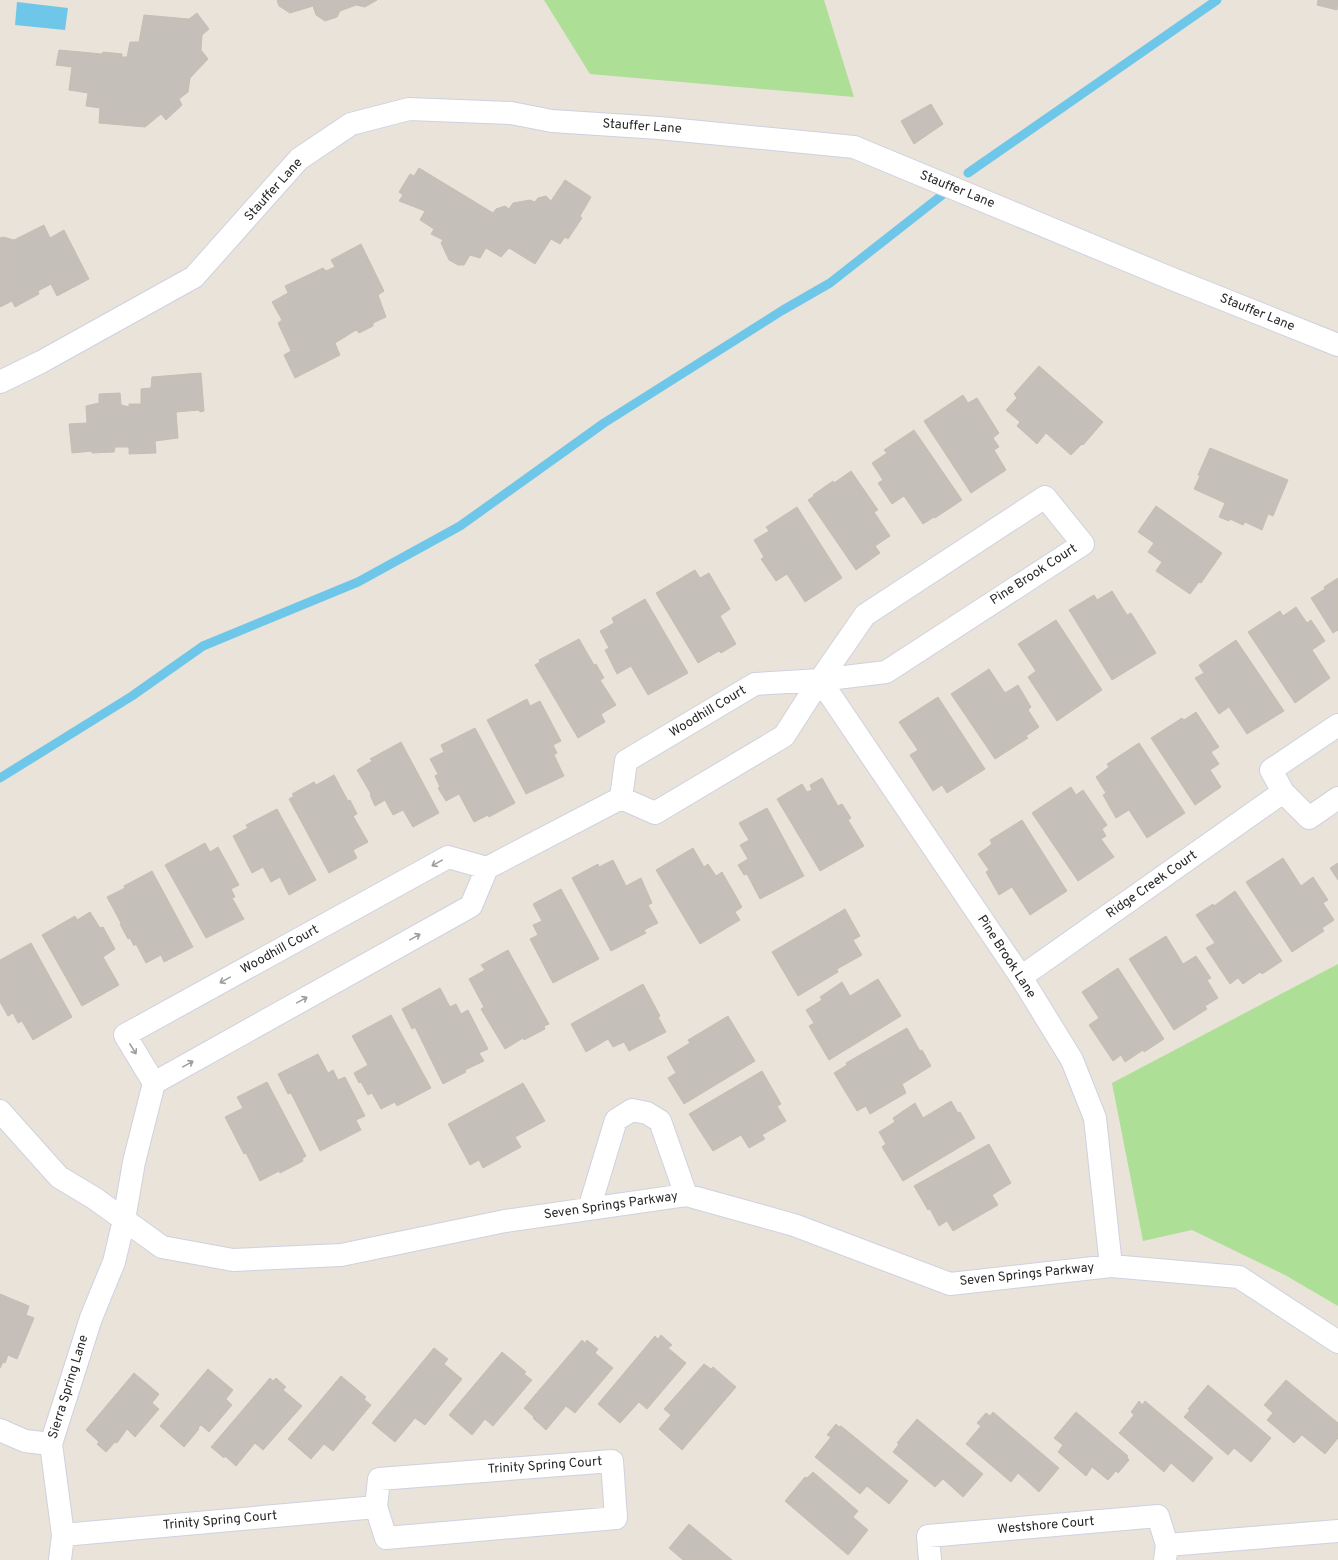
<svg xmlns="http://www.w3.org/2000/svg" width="1338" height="1560" font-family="Overpass,sans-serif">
<rect width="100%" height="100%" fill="#eae3d9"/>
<path fill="#aedf96" d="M 544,0 L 824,0 L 854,97 L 590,74 Z
M 1338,964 L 1338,1306 L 1285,1275 L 1192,1230 L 1143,1241 L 1112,1083 Z"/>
<path fill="#6ec7e9" d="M 17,2 L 68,8 L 65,30 L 15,25 Z"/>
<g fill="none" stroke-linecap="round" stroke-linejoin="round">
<path stroke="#6ec7e9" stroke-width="9" d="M 968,173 L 1217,0
M 0,778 L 132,696 L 203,646 L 358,582 L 460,526 L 604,423 L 783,310 L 830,283 L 946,192"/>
</g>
<path fill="#c5bfb9" stroke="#c4beb3" d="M 277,0 L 377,0 L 365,7 L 356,5 L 340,11 L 337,17 L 325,21 L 316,15 L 313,6 L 290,13 L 279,6 Z
M 1318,0 L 1338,0 L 1337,10 L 1317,5 Z
M 197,13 L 209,29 L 202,35 L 201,50 L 208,59 L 190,78 L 188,92 L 179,99 L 182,105 L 166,120 L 161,114 L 145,127 L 99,123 L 100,108 L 86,106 L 88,93 L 69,90 L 72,67 L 56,65 L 59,50 L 102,54 L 103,52 L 122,54 L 122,57 L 127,57 L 130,42 L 139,42 L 144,15 L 189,19 Z
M 931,104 L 943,124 L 914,144 L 901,121 Z
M 419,168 L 493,213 L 496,209 L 505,206 L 509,209 L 513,203 L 530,200 L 535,202 L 538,198 L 546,196 L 551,201 L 565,180 L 591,197 L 580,216 L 582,218 L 568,239 L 565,237 L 560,244 L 551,239 L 535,264 L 509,248 L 501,257 L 486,248 L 480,258 L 470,255 L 464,265 L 458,265 L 449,260 L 441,243 L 443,240 L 431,234 L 434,229 L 420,220 L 425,211 L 399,201 L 403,195 L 399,192 L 410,174 L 414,176 Z
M 44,225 L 50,238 L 64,230 L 89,279 L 57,296 L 51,284 L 38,291 L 39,294 L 15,307 L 12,301 L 0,307 L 0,238 L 3,237 L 14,240 Z
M 361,244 L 384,291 L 378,295 L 386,317 L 373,323 L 373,326 L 359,333 L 356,330 L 335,343 L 340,355 L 295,378 L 284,355 L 291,351 L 278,323 L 282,320 L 272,302 L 288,293 L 285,286 L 323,268 L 326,271 L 335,267 L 331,260 Z
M 1039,366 L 1103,422 L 1083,445 L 1082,444 L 1071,455 L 1046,433 L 1037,444 L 1017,426 L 1020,422 L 1006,410 L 1017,398 L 1014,394 Z
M 201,373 L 204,411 L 200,412 L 199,410 L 176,412 L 178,438 L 155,441 L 156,453 L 129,454 L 129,447 L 115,447 L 114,452 L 92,453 L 92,451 L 72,453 L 69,424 L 87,423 L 86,406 L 99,403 L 99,394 L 120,393 L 121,405 L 129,407 L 129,404 L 141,404 L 141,389 L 151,388 L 152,377 Z
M 963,395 L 968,403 L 977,398 L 999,433 L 993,438 L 999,447 L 994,450 L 1006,470 L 971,493 L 924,421 Z
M 914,430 L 962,500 L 935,518 L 934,517 L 923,524 L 904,496 L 892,504 L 878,483 L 883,480 L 872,463 L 887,453 L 884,450 Z
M 1210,448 L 1288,480 L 1273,516 L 1268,514 L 1262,530 L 1245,522 L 1243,525 L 1230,519 L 1229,521 L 1219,517 L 1225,503 L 1194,489 L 1200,476 L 1198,475 Z
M 851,471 L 878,510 L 874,512 L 890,536 L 875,546 L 880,553 L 856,570 L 808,500 L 814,496 L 813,495 L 833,481 L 834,483 Z
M 1156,506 L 1222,553 L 1201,583 L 1199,582 L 1190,594 L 1156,571 L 1162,562 L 1148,552 L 1154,543 L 1138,532 Z
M 797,507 L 842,578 L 805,602 L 787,574 L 776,581 L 761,559 L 764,557 L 754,540 L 769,531 L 766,527 Z
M 695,570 L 700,578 L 709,573 L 730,609 L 720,616 L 736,644 L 721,653 L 719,651 L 698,663 L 656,593 Z
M 1338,578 L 1338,630 L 1333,633 L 1311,598 L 1325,589 L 1324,587 Z
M 1112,591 L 1127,615 L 1131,613 L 1156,653 L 1112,680 L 1069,610 L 1094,595 L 1097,600 Z
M 645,599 L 688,673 L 648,695 L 631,666 L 617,674 L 605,650 L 609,648 L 600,631 L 614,623 L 612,618 Z
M 1296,607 L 1307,623 L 1311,620 L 1325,641 L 1312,650 L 1330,678 L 1295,703 L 1248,632 L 1280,611 L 1283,616 Z
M 1056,620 L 1102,690 L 1057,721 L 1028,677 L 1036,671 L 1018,644 Z
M 579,639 L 594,665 L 596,664 L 604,678 L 600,680 L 616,705 L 601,714 L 605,722 L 578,738 L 535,665 L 540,662 L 539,660 Z
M 1236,640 L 1284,711 L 1247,734 L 1229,707 L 1219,714 L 1195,678 L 1204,673 L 1199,665 Z
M 989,669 L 1005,693 L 1018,685 L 1031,707 L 1028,710 L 1039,727 L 1026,736 L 1028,738 L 995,759 L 951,694 Z
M 938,697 L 985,769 L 947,793 L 942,785 L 933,791 L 910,755 L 918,750 L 899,722 Z
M 527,699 L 530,706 L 540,701 L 561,741 L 553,745 L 557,753 L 554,755 L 564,776 L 526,794 L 487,720 Z
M 1196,712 L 1219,747 L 1211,752 L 1219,764 L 1210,770 L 1221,787 L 1195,805 L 1151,738 L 1182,718 L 1184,720 Z
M 475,728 L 515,803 L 489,817 L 488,815 L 474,822 L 459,794 L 446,801 L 438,788 L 440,787 L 435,776 L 438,774 L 430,759 L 444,752 L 441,745 Z
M 401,742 L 439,813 L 413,827 L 403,810 L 393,815 L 385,800 L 375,806 L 370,795 L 371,794 L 357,770 L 372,761 L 370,759 Z
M 1139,743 L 1185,813 L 1147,838 L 1129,810 L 1116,818 L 1103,795 L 1106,793 L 1096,777 L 1109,767 L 1107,764 Z
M 334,775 L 348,801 L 350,800 L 357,814 L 353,816 L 368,842 L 353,850 L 357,858 L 329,873 L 289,799 L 294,796 L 292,794 L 314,782 L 316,785 Z
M 822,778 L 838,806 L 842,804 L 851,818 L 848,820 L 864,846 L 820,871 L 777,799 L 802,784 L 807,792 L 812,790 L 810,785 Z
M 1071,787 L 1076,795 L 1083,790 L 1107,825 L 1102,829 L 1106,836 L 1101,839 L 1114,857 L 1078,881 L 1032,813 Z
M 767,808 L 804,876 L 760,899 L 747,874 L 744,875 L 738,865 L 748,859 L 740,845 L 749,840 L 739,823 Z
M 277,809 L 316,880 L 289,895 L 280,877 L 271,882 L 263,867 L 252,873 L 233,836 L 248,828 L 246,825 Z
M 1022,820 L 1067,891 L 1030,915 L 1012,887 L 999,895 L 986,872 L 989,870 L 978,854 L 992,844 L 990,840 Z
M 205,843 L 210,852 L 218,847 L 239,885 L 231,889 L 235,897 L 232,898 L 244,919 L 206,938 L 165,865 Z
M 693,848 L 704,867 L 708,864 L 716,876 L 722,872 L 742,907 L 735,912 L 740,920 L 700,944 L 656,870 Z
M 1283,858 L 1301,886 L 1313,877 L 1328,900 L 1323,903 L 1334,920 L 1322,928 L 1324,931 L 1292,952 L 1246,882 Z
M 613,860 L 626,886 L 641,878 L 652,903 L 648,905 L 658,923 L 644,930 L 646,933 L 611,951 L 572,878 L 598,864 L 599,867 Z
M 1338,863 L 1338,880 L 1330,868 Z
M 152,871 L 193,947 L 164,962 L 161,955 L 146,963 L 136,944 L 134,946 L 130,938 L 128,939 L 120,924 L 121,923 L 107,897 L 125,888 L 124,886 Z
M 561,889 L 599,959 L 553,983 L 530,939 L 538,935 L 533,925 L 542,921 L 533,904 Z
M 1235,891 L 1282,961 L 1262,974 L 1260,972 L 1243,984 L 1238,978 L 1230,984 L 1206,948 L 1215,943 L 1196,915 L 1213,904 L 1214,906 Z
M 845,909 L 860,936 L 853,940 L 862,955 L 837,969 L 838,972 L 798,996 L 772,952 Z
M 90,912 L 100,928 L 103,927 L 115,949 L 103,957 L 119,985 L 82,1006 L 42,935 L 75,916 L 77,920 Z
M 1166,936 L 1183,964 L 1196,956 L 1211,978 L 1207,980 L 1218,998 L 1205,1006 L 1207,1009 L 1174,1030 L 1129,959 Z
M 31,943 L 72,1017 L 33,1040 L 22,1021 L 18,1023 L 13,1013 L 8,1016 L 0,1002 L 0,960 Z
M 508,950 L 549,1024 L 544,1026 L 545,1029 L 524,1040 L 523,1038 L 505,1049 L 481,1009 L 484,1007 L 469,979 L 485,970 L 481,965 Z
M 1118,968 L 1164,1039 L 1144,1052 L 1143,1050 L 1125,1062 L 1121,1055 L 1113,1061 L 1089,1025 L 1099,1018 L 1082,992 Z
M 878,979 L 901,1016 L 829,1060 L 809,1026 L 814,1023 L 806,1010 L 822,1000 L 820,997 L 842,982 L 850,996 Z
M 643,984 L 660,1016 L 658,1017 L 666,1032 L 629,1051 L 624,1042 L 613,1047 L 608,1039 L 586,1052 L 571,1024 Z
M 440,988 L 450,1007 L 456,1004 L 461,1014 L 468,1010 L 488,1049 L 479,1053 L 484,1061 L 465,1070 L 466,1072 L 443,1084 L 415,1027 L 412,1029 L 402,1009 Z
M 391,1015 L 431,1088 L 397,1106 L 395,1102 L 381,1109 L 372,1093 L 368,1095 L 361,1082 L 359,1083 L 354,1073 L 368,1065 L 352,1036 Z
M 728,1016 L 755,1061 L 684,1104 L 668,1078 L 676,1073 L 667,1057 L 690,1043 L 688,1040 Z
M 907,1028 L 920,1051 L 922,1050 L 931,1066 L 902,1084 L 906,1093 L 870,1114 L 866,1106 L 857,1111 L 834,1073 L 847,1065 L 846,1063 Z
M 318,1054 L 328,1073 L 333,1070 L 338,1080 L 345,1077 L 365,1116 L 356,1120 L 361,1130 L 320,1151 L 291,1093 L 288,1094 L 278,1074 Z
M 762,1071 L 781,1104 L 777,1106 L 786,1121 L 762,1135 L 765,1139 L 749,1148 L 741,1135 L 713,1151 L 689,1114 Z
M 267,1082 L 306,1156 L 302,1159 L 303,1161 L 280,1173 L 279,1171 L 260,1181 L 246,1153 L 244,1154 L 225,1117 L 243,1108 L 237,1097 Z
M 523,1083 L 545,1121 L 515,1137 L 521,1147 L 483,1168 L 479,1160 L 470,1165 L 448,1124 Z
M 951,1101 L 958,1113 L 960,1112 L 975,1138 L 903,1181 L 882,1147 L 886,1144 L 879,1132 L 895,1122 L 893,1118 L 915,1103 L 923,1118 Z
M 989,1144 L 1011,1183 L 992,1195 L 998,1205 L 953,1231 L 947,1221 L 939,1226 L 930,1209 L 928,1210 L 914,1186 Z
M 0,1294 L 29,1306 L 26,1315 L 34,1318 L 17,1359 L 8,1355 L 5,1363 L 3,1362 L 0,1368 Z
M 661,1335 L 672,1345 L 668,1348 L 686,1363 L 647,1409 L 639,1402 L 620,1423 L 598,1404 L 655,1336 L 658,1339 Z
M 582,1340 L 585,1343 L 587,1340 L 598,1349 L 595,1353 L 613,1368 L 575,1413 L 566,1406 L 546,1430 L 533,1418 L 534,1417 L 524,1408 Z
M 434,1348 L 448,1359 L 444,1364 L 462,1379 L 425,1425 L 415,1418 L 395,1442 L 372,1423 Z
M 502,1352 L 526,1372 L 524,1374 L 532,1380 L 493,1426 L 485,1419 L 472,1435 L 449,1415 Z
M 704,1364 L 711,1369 L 713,1367 L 736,1387 L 682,1450 L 659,1429 L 671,1415 L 664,1409 Z
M 208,1369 L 233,1390 L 226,1399 L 232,1405 L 209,1432 L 201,1425 L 198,1428 L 199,1429 L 184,1447 L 160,1426 Z
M 134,1373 L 159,1394 L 152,1403 L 159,1409 L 135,1437 L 127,1429 L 117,1443 L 115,1442 L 106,1452 L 97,1444 L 99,1442 L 86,1430 Z
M 341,1376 L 366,1397 L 364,1399 L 371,1405 L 333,1451 L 324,1444 L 311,1459 L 288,1439 Z
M 270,1378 L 273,1381 L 276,1378 L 286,1387 L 283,1390 L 302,1406 L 263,1450 L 255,1443 L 236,1466 L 225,1456 L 224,1458 L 211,1447 Z
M 1286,1380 L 1338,1423 L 1338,1438 L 1325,1454 L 1302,1435 L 1294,1443 L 1267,1420 L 1273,1413 L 1264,1405 Z
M 1208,1385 L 1271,1438 L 1251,1462 L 1234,1448 L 1228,1455 L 1184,1417 L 1190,1410 L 1188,1409 Z
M 1139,1401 L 1142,1405 L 1145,1401 L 1213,1458 L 1193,1482 L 1171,1463 L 1164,1472 L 1119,1433 L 1134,1415 L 1131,1412 Z
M 993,1412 L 1059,1468 L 1039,1492 L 1018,1473 L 1011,1482 L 966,1444 L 981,1426 L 977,1423 L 986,1413 L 990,1416 Z
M 1076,1412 L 1128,1456 L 1127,1457 L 1129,1460 L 1118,1473 L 1116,1471 L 1108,1480 L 1092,1467 L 1086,1476 L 1058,1452 L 1063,1445 L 1054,1438 Z
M 917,1419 L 983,1474 L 963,1497 L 943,1479 L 935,1487 L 893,1452 L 899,1444 L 897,1443 Z
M 836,1424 L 839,1427 L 841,1426 L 908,1481 L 889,1504 L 867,1486 L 860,1494 L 815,1457 L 831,1437 L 827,1435 Z
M 813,1472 L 858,1511 L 853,1517 L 868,1530 L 848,1555 L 785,1501 L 805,1477 L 807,1478 Z
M 689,1524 L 732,1560 L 683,1560 L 669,1548 Z"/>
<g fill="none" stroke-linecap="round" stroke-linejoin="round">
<defs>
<path id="minor" d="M 0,382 L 41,362 L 194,277 L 299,159 L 351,124 L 409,109 L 511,113 L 552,121 L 659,128 L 854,147 L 1170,278 L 1338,345
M 1045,497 L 1083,544 L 886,672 L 820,680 L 865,615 Z
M 820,680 L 1021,977 L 1072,1060 L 1095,1118 L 1111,1266
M 820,680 L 784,736 L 655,813 L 621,798 L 626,761 L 755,684 Z
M 1338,725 L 1271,770 L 1283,792 L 1309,818 L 1338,798
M 1021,977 L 1283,792
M 154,1083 L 125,1035 L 448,857 L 487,868
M 0,1111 L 59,1177 L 94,1198 L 162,1247 L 233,1260 L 341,1255 L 505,1221 L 686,1195 L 794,1225 L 950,1284 L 1111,1266 L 1239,1277 L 1338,1342
M 589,1209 L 616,1120 L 632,1110 L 647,1113 L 660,1121 L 686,1195
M 0,1430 L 25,1441 L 51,1444
M 612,1461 L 616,1518 L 386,1538 L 376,1507 L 379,1479 Z
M 63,1535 L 376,1507
M 1167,1545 L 1338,1531
M 60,1560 L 63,1535 L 51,1444 L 91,1318 L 114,1262 L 124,1220 L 134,1162 L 154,1083 L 471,906 L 487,868 L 621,798
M 930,1560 L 928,1536 L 1158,1516 L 1167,1545 L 1165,1560"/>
</defs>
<use href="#minor" stroke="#ced1e0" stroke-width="24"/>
<use href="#minor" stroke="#fff" stroke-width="22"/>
</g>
<defs><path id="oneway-shaft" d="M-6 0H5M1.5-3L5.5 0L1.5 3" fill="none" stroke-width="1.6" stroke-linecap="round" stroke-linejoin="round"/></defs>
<g stroke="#9e9e9e">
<use href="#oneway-shaft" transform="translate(437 863) rotate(151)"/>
<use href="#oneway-shaft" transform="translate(415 937) rotate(-29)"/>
<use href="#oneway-shaft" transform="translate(225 980) rotate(151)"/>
<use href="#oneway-shaft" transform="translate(302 1000) rotate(-29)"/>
<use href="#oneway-shaft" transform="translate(133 1049) rotate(58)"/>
<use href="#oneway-shaft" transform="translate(188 1064) rotate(-29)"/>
</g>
<g text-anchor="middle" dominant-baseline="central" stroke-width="3" stroke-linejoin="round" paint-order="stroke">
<g font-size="13" fill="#272727" stroke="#fff">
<text transform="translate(642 127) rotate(4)">Stauffer Lane</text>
<text transform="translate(274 190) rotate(-48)">Stauffer Lane</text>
<text transform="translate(957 190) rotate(22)">Stauffer Lane</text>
<text transform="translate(1257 313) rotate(22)">Stauffer Lane</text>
<text transform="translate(1034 575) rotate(-33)">Pine Brook Court</text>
<text transform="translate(708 712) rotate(-31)">Woodhill Court</text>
<text transform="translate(1152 885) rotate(-35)">Ridge Creek Court</text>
<text transform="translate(280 950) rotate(-29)">Woodhill Court</text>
<text transform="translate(1006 957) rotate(57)">Pine Brook Lane</text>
<text transform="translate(611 1206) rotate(-8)">Seven Springs Parkway</text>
<text transform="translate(1027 1275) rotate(-6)">Seven Springs Parkway</text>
<text transform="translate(69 1387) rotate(-73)">Sierra Spring Lane</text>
<text transform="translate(545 1466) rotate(-4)">Trinity Spring Court</text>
<text transform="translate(220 1521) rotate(-5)">Trinity Spring Court</text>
<text transform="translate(1046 1526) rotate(-5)">Westshore Court</text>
</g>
</g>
</svg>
